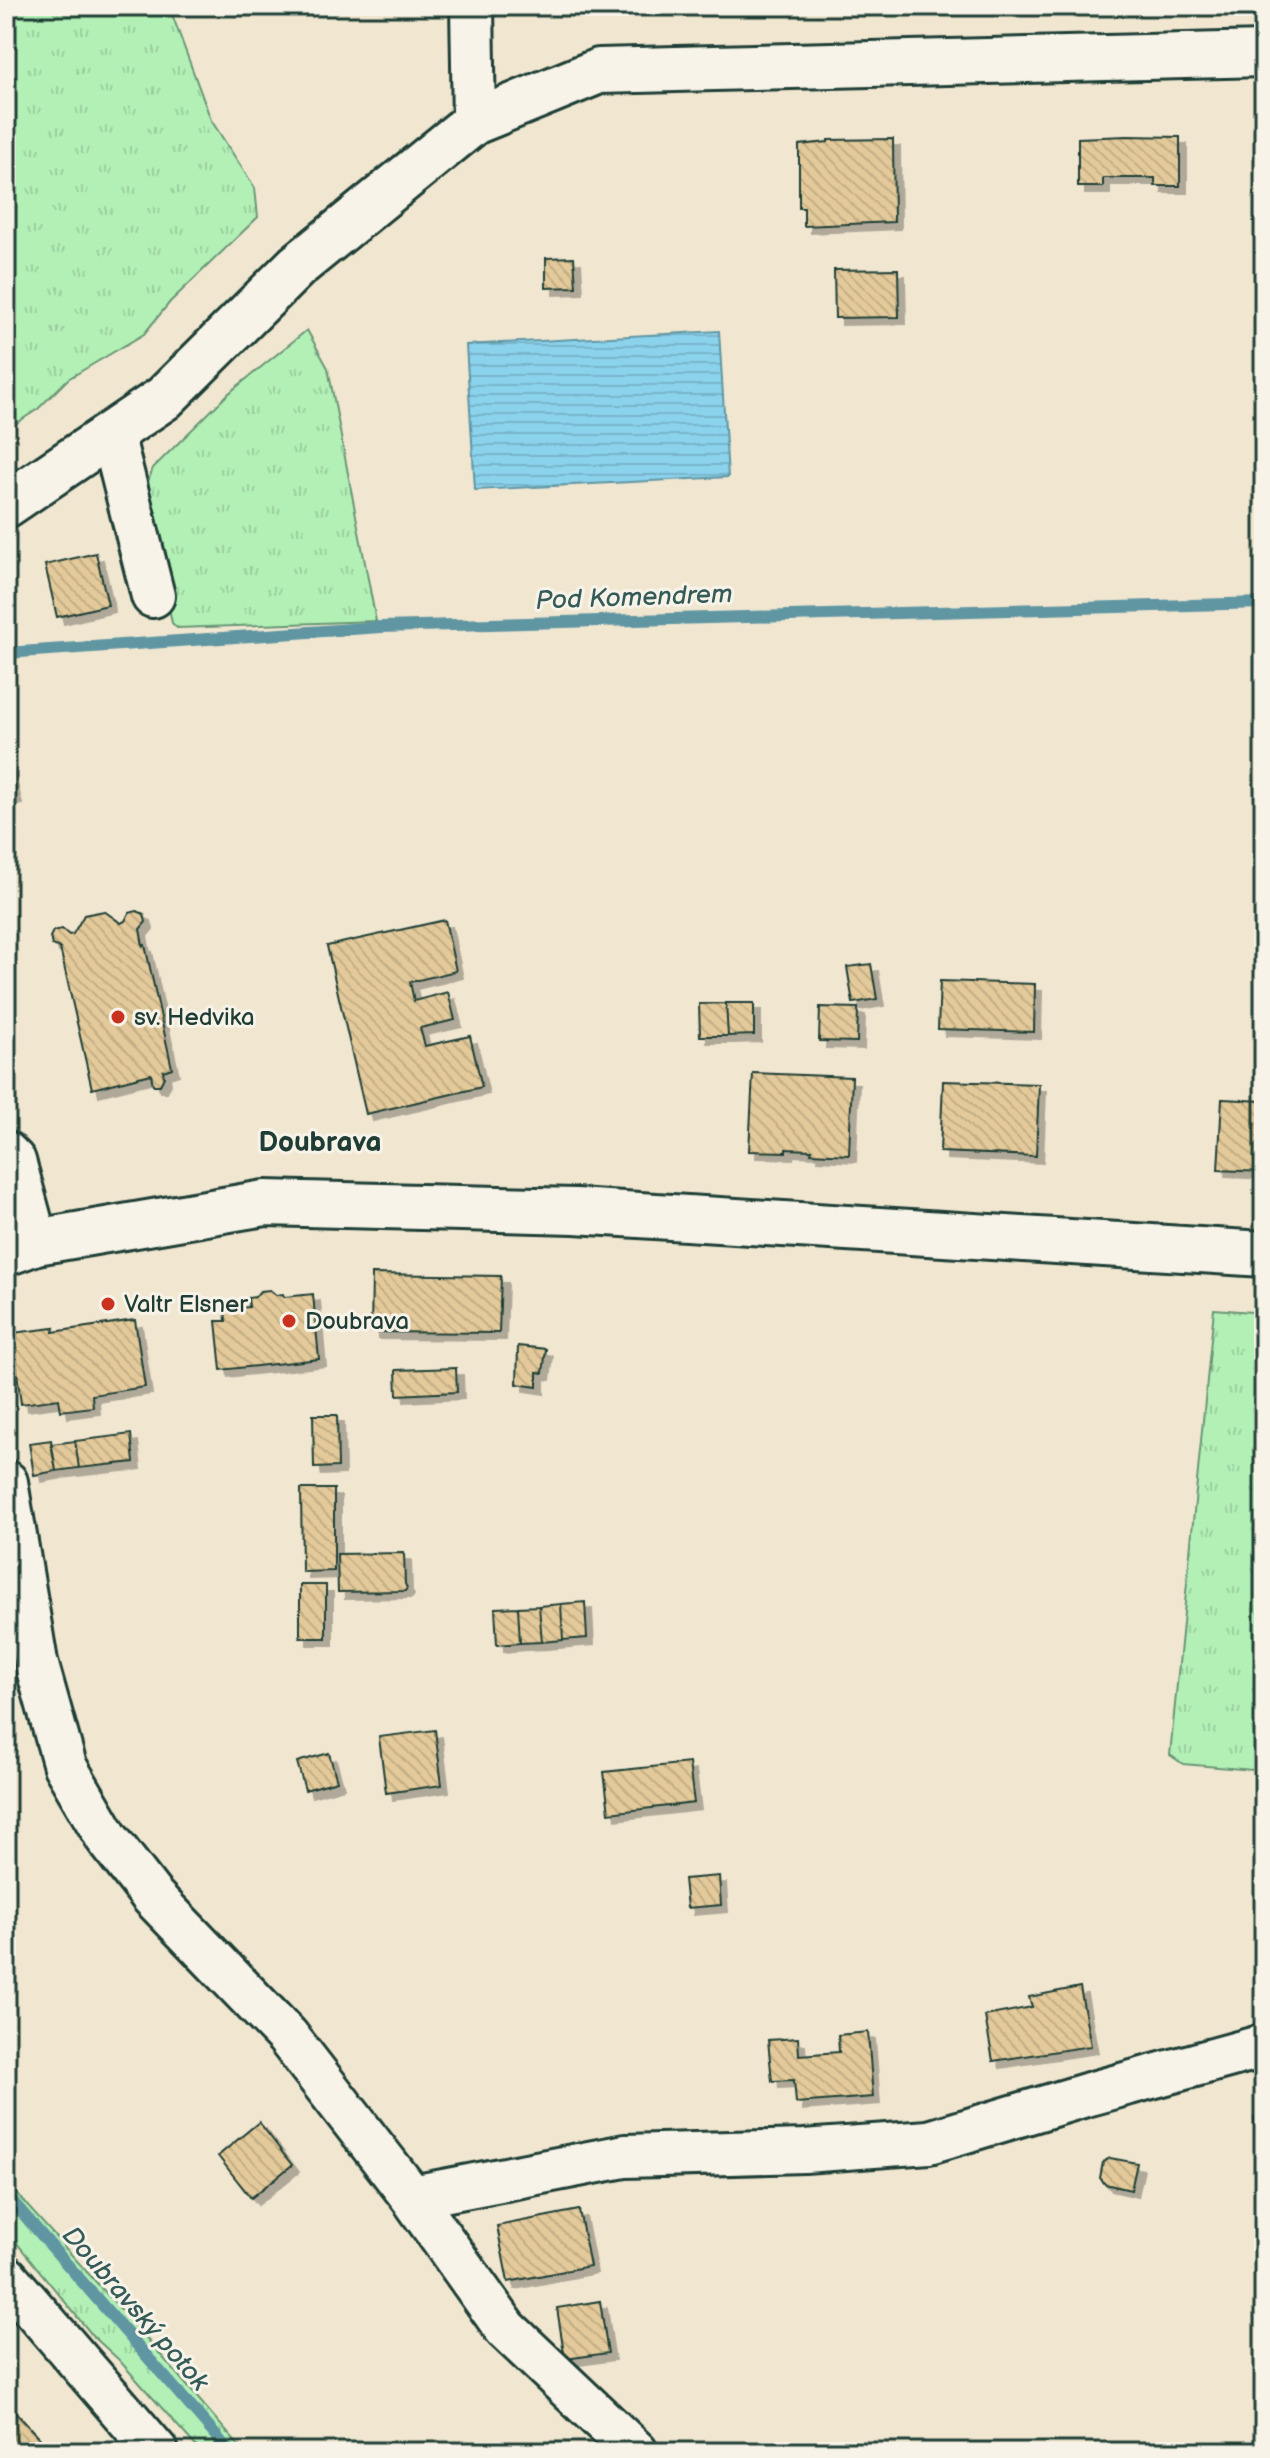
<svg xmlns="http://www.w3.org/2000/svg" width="1270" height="2458" font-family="'Balsamiq Sans',sans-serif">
<defs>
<pattern id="grass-tufts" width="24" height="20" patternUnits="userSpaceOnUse" patternTransform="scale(2)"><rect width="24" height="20" fill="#b3f0b6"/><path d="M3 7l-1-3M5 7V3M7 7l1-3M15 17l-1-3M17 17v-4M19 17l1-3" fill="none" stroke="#9acf9d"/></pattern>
<pattern id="water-rules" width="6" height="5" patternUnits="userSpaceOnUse" patternTransform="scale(2)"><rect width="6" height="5" fill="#8bd2ec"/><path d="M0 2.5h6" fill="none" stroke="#78b5cb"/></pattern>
<pattern id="building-back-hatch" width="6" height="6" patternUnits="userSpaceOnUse" patternTransform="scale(2)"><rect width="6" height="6" fill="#e4ca9a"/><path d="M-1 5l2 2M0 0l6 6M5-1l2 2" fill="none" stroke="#c3ae85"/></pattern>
<filter id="shadow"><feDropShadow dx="7" dy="7" stdDeviation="0" flood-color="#0004"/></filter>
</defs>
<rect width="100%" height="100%" fill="#f1e7d1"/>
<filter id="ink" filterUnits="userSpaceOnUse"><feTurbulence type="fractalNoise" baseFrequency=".0125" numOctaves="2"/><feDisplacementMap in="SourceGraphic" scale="16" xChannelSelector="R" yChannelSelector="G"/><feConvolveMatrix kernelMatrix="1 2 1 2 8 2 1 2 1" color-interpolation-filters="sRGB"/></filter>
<g filter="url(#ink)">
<path fill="url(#grass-tufts)" stroke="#699675" stroke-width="2" d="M 6,6 L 169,6 L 211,120 L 255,188 L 258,217 L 170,302 L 144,334 L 68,379 L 38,409 L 6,430 Z
M 307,330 L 328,368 L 376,621 L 177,628 L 172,623 L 145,490 L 153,468 L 229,393 Z
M 1214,1309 L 1264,1313 L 1264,1771 L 1183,1764 L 1170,1755 Z
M 6,1546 L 28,1677 L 6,1688 Z
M 6,2182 L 142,2333 L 244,2452 L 201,2452 L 119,2360 L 93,2336 L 6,2230 Z"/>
<path fill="url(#water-rules)" stroke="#6096a2" stroke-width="2" d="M 719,331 L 728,477 L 475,490 L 466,345 Z"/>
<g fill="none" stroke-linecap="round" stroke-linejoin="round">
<path stroke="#6096a2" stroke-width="12" d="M 6,653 L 381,627 L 1264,603
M 6,2194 L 230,2452"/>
</g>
<path fill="url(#building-back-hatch)" stroke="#1f3d34" stroke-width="2" filter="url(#shadow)" d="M 1127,136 L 1180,137 L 1180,186 L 1155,186 L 1155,178 L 1103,178 L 1103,187 L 1078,187 L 1078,138 Z
M 893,139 L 894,222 L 804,226 L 804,208 L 799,208 L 799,145 L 828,142 L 828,140 Z
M 574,257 L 576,287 L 546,288 L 546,258 Z
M 898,269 L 899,317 L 835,318 L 834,270 Z
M 96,553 L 108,605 L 57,617 L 45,565 Z
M 6,759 L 15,797 L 6,799 Z
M 104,911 L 121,923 L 125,921 L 129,913 L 137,911 L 144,914 L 146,922 L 140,929 L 143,946 L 145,945 L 172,1068 L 163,1071 L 164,1077 L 160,1085 L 153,1085 L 151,1074 L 92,1089 L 60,948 L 52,945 L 50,937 L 53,931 L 62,929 L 69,935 L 73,934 L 84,915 Z
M 445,920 L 456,971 L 410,982 L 414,1001 L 448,992 L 455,1020 L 420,1028 L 425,1046 L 470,1036 L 482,1087 L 366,1114 L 327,946 Z
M 871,964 L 877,999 L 853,1003 L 847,967 Z
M 940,981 L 1035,984 L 1034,1032 L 938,1029 Z
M 726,1003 L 728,1036 L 700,1036 L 699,1004 Z
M 726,1003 L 754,1003 L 754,1035 L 728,1036 Z
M 820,1007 L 858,1008 L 857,1042 L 819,1041 Z
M 753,1073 L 852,1077 L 849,1155 L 811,1153 L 812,1150 L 786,1149 L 786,1152 L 749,1151 Z
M 943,1081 L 1039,1084 L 1036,1156 L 940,1152 Z
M 1222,1099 L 1264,1101 L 1264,1172 L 1218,1170 Z
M 372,1274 L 501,1276 L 499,1333 L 371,1332 Z
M 270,1290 L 276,1295 L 283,1294 L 284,1297 L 313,1294 L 319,1359 L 221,1370 L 216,1321 L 226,1321 L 225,1309 L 249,1307 L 248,1298 L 255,1297 L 260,1291 Z
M 135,1320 L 145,1387 L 92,1395 L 93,1407 L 61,1411 L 59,1399 L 21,1404 L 12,1333 L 54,1328 L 53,1332 Z
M 518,1346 L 546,1349 L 543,1373 L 537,1372 L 537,1387 L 517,1384 Z
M 456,1368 L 457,1392 L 397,1395 L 396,1370 Z
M 313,1415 L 337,1415 L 338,1467 L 314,1468 Z
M 131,1434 L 134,1462 L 79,1468 L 75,1441 Z
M 51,1440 L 56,1471 L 34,1475 L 29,1443 Z
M 75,1441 L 79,1468 L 56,1471 L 51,1444 Z
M 301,1489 L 334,1489 L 334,1571 L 302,1572 Z
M 404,1553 L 405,1584 L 407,1588 L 405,1591 L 338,1592 L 337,1554 Z
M 300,1585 L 326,1585 L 326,1638 L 300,1638 Z
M 585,1602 L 587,1638 L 563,1640 L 561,1604 Z
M 561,1604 L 563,1640 L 542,1642 L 539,1606 Z
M 539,1606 L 542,1642 L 520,1643 L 518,1607 Z
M 518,1607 L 520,1643 L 497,1645 L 495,1608 Z
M 435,1730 L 442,1785 L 386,1793 L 379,1737 Z
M 329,1753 L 337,1781 L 305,1790 L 297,1762 Z
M 689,1763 L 694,1803 L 609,1813 L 604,1772 Z
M 719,1876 L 721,1905 L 687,1908 L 684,1879 Z
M 1080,1987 L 1091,2046 L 993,2061 L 985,2016 L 1032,2007 L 1029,1997 Z
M 868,2032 L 873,2097 L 796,2103 L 794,2080 L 772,2081 L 768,2040 L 798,2038 L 799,2055 L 839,2052 L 838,2035 Z
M 1264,2117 L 1264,2162 L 1260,2162 L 1254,2118 Z
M 259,2122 L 292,2165 L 251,2198 L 218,2156 Z
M 1110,2158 L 1137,2163 L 1131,2190 L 1105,2184 L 1100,2178 L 1103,2162 Z
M 579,2210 L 590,2266 L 508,2282 L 497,2226 Z
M 600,2301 L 608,2353 L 565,2359 L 557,2308 Z
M 6,2402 L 42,2441 L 40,2443 L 48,2452 L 6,2452 Z"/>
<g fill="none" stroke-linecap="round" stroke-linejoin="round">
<defs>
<path id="minor" d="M 472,6 L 474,122
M 112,433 L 153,596
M 6,1153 L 14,1161 L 36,1242
M 6,1482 L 36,1662 L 65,1766 L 107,1838 L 152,1896 L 287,2036 L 412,2197 L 506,2329 L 636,2452
M 412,2197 L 625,2156 L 804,2151 L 929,2142 L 1089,2094 L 1264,2046
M 6,2277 L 157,2452"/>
<path id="tertiary" d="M 6,505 L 164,398 L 297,266 L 474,122 L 599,71 L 1264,54
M 6,1253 L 36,1242 L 265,1203 L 575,1211 L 1264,1254"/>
</defs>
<use href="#minor" stroke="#1f3d34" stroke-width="48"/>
<use href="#tertiary" stroke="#1f3d34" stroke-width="50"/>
<use href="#minor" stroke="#f7f3e8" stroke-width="42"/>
<use href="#tertiary" stroke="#f7f3e8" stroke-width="44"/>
</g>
</g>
<g fill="#c8321e" stroke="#f7f3e8" stroke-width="3">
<circle cx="118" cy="1017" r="8"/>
<circle cx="108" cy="1304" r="8"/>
<circle cx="289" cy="1321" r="8"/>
</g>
<g text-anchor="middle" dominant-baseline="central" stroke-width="6" stroke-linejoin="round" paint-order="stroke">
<g font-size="24" fill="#1f3d34" stroke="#f7f3e8" text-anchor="start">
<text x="134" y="1017">sv. Hedvika</text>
<text x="124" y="1304">Valtr Elsner</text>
<text x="305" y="1321">Doubrava</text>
</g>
<g font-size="26" font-style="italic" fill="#355b59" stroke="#f7f3e8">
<text transform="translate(634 598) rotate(-2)">Pod Komendrem</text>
<text transform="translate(135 2309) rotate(49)">Doubravský potok</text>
</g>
<g font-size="28" font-weight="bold" fill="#1f3d34" stroke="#f7f3e8">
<text x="320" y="1142">Doubrava</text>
</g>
</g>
<rect width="1270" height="2458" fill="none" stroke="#f7f3e8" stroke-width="32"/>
<rect x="16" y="16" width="1238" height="2426" fill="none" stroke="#1f3d34" stroke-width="3" filter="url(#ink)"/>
</svg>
